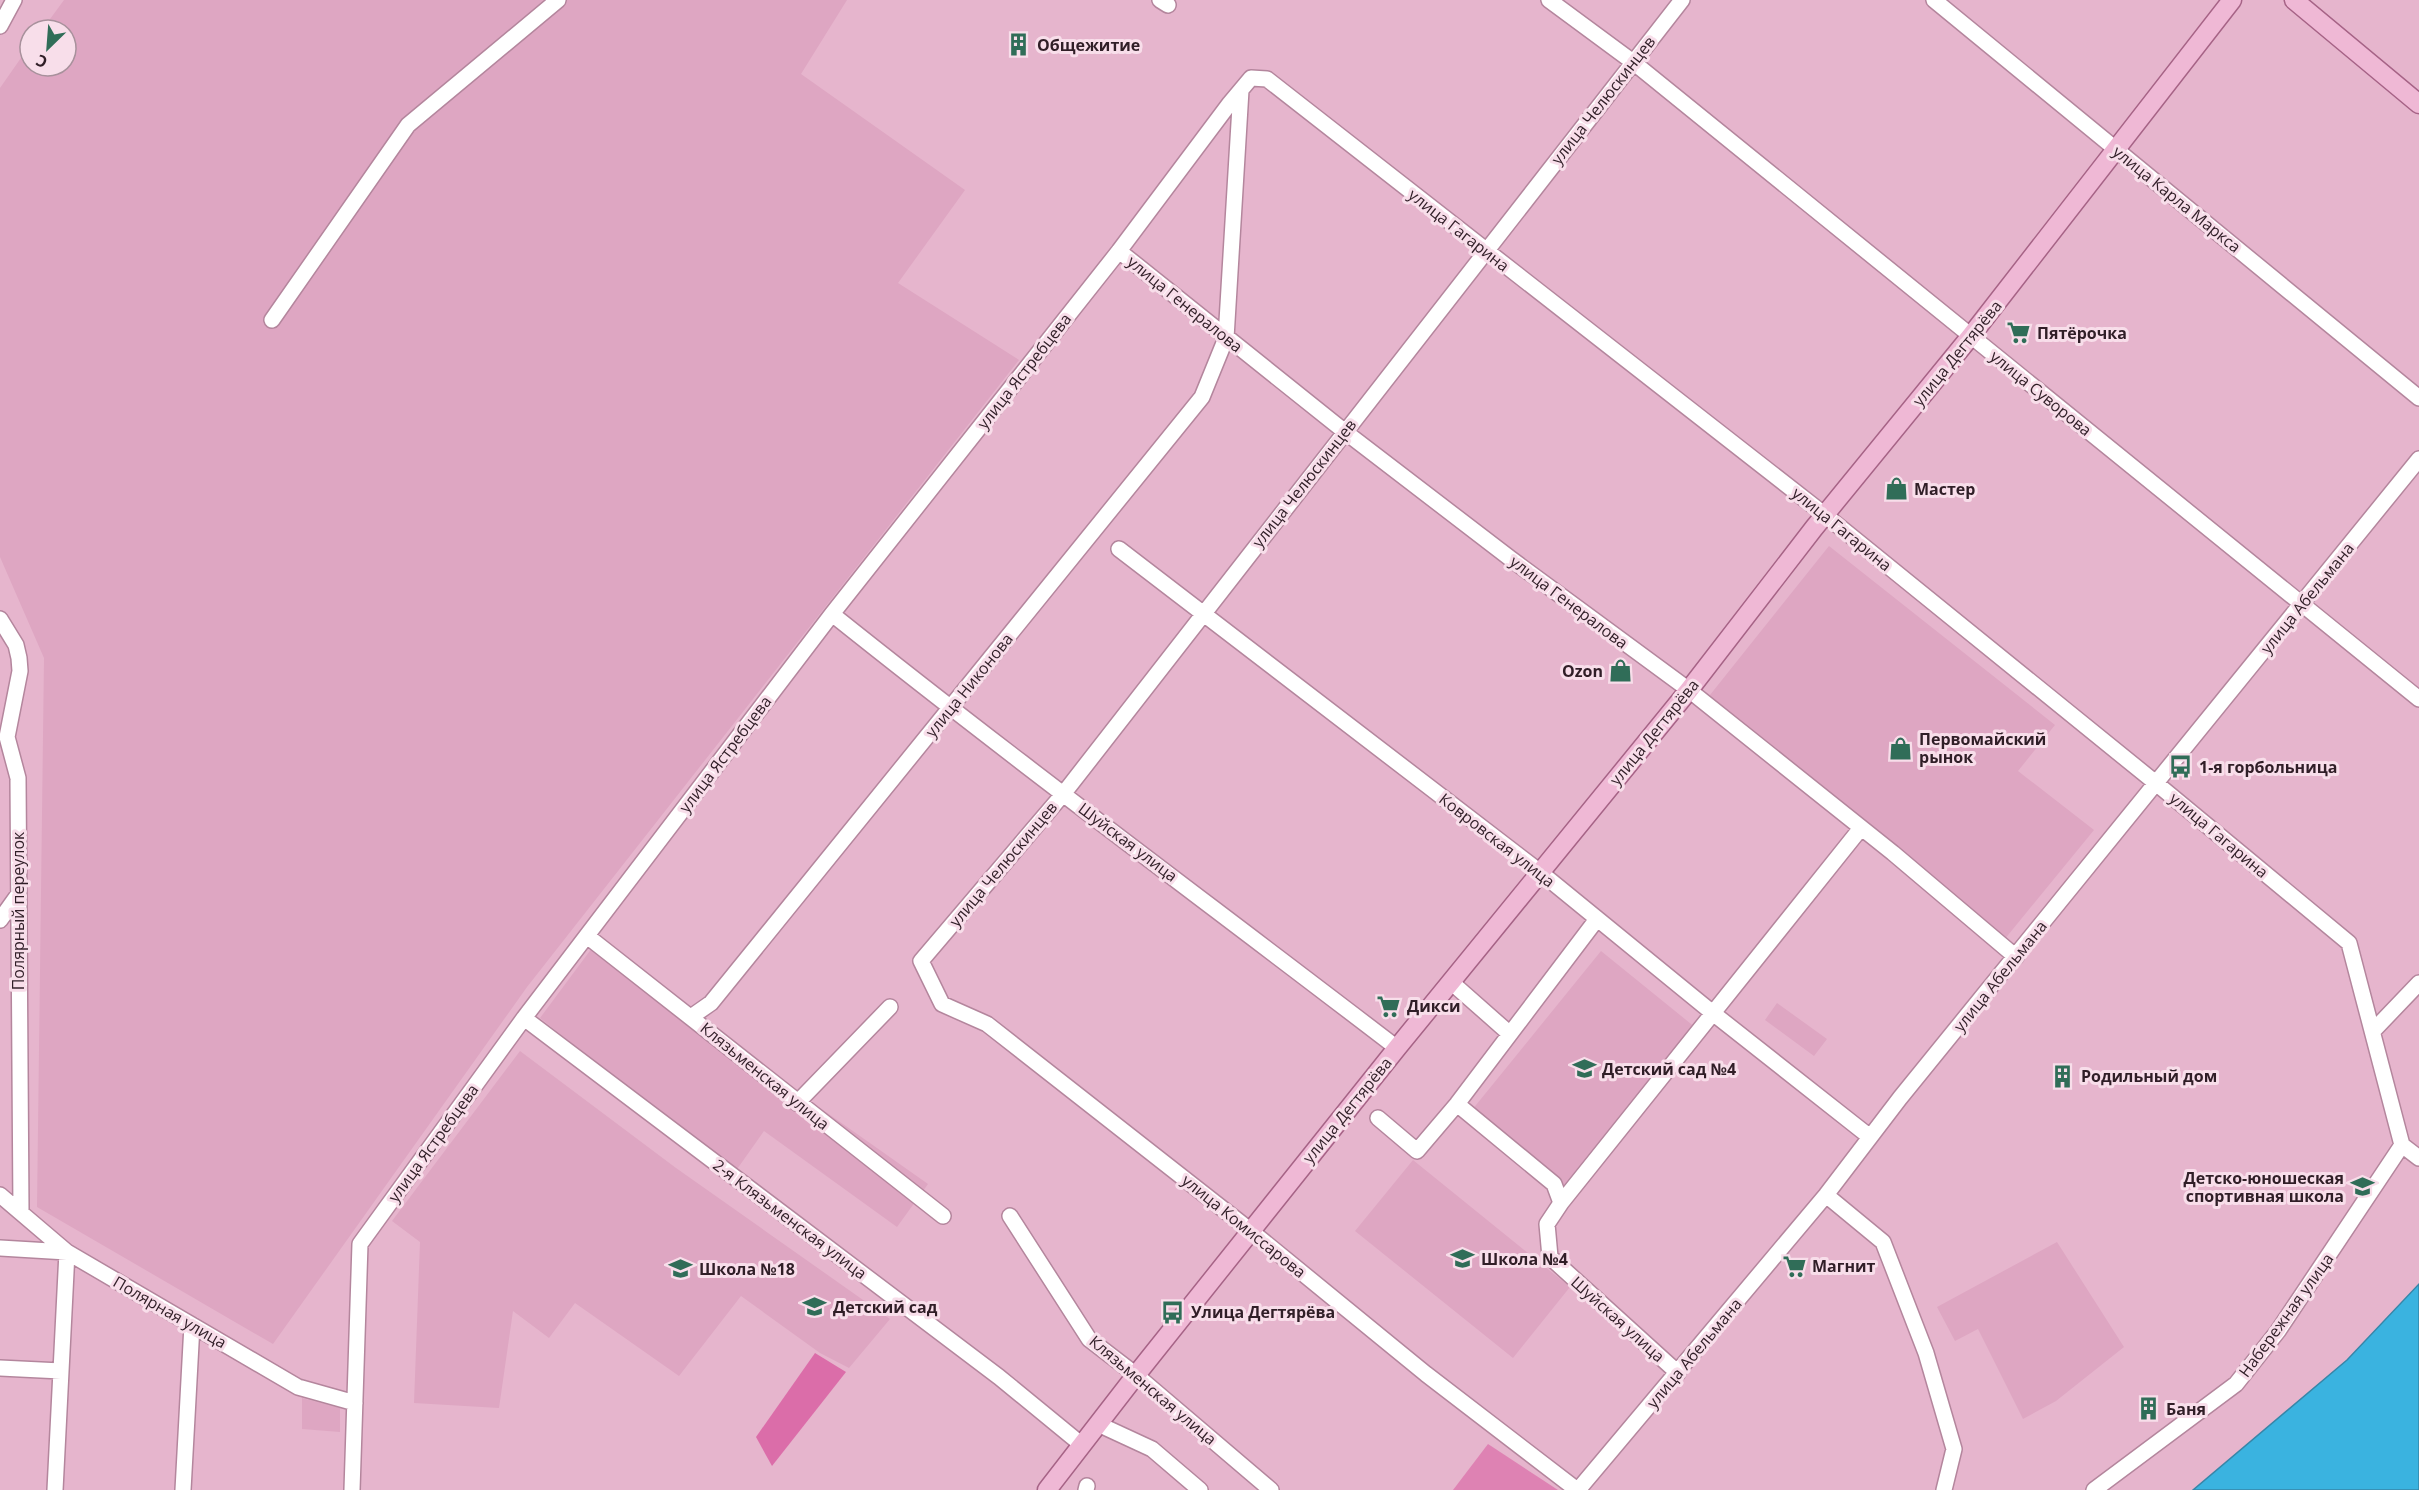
<svg xmlns="http://www.w3.org/2000/svg" width="2419" height="1490" font-family="'Open Sans',sans-serif">
<rect width="100%" height="100%" fill="#e6b5cd"/>
<path fill="#dea6c2" d="M 64,0 L 847,0 L 801,74 L 965,190 L 898,283 L 1019,360 L 527,987 L 273,1344 L 37,1207 L 44,658 L 0,557 L 0,88 L 30,45 L 30,66 L 66,66 L 66,30 L 42,30 Z
M 1829,546 L 2055,725 L 2018,771 L 2094,830 L 2004,940 L 1706,700 Z
M 595,944 L 691,1017 L 928,1184 L 897,1227 L 764,1131 L 735,1172 L 540,1018 Z
M 1601,951 L 1696,1028 L 1566,1186 L 1472,1110 Z
M 1777,1003 L 1827,1039 L 1814,1056 L 1765,1020 Z
M 520,1051 L 676,1168 L 890,1319 L 849,1368 L 820,1353 L 741,1296 L 679,1376 L 575,1303 L 549,1338 L 513,1311 L 499,1408 L 414,1403 L 420,1242 L 392,1221 Z
M 1413,1160 L 1570,1287 L 1513,1358 L 1355,1231 Z
M 2057,1242 L 2124,1347 L 2056,1401 L 2023,1419 L 1978,1329 L 1955,1341 L 1937,1307 Z
M 302,1398 L 340,1408 L 340,1432 L 302,1429 Z"/>
<path fill="#de82b3" d="M 1488,1444 L 1558,1490 L 1453,1490 Z"/>
<path fill="#db6da9" d="M 815,1353 L 846,1372 L 772,1466 L 756,1437 Z"/>
<path fill="#3ab3e0" stroke="#3786a8" stroke-width="1.5" d="M 2419,1284 L 2419,1490 L 2193,1490 L 2347,1360 Z"/>
<g fill="none" stroke-linecap="round" stroke-linejoin="round">
<defs>
<path id="minor" d="M 1160,0 L 1168,5
M 1549,0 L 1633,62 L 2419,699
M 1934,0 L 2419,398
M 0,26 L 14,0
M 1119,251 L 1344,431 L 1511,559 L 1689,690 L 1893,853 L 2016,957
M 272,320 L 408,125 L 558,0
M 1119,549 L 1540,872 L 1714,1014 L 1870,1137
M 832,614 C 1017,762 1208,903 1397,1048
M 0,619 L 16,645 L 19,658 L 20,671 L 7,737 L 18,778 L 21,1211
M 0,920 L 18,895
M 587,936 L 943,1216
M 1451,982 L 1510,1034
M 691,1017 L 711,1003 L 1202,397 L 1226,338 L 1241,90
M 524,1018 L 999,1377 L 1082,1445
M 2373,1031 L 2419,983
M 797,1103 L 890,1007
M 1457,1104 L 1554,1184 L 1561,1203 L 1547,1224 L 1550,1257 L 1678,1373
M 1378,1118 L 1417,1151 L 1457,1104 L 1597,919
M 0,1195 L 67,1252 L 298,1387 L 355,1403
M 1826,1195 L 1883,1242 L 1926,1353 L 1954,1449 L 1944,1490
M 1561,1203 L 1861,828
M 1010,1216 L 1089,1339 L 1136,1375 L 1271,1490
M 0,1248 L 67,1252 L 55,1490
M 0,1368 L 61,1371
M 1098,1424 L 1152,1449 L 1200,1490
M 183,1490 L 192,1325
M 352,1490 L 360,1244 L 524,1018 L 832,614 L 1119,251 L 1230,103 L 1251,78 L 1267,79 L 1825,515 L 2157,784 L 2349,943 L 2402,1145
M 1086,1490 L 1087,1486
M 1577,1490 L 1426,1374 L 1251,1231 L 987,1024 L 942,1004 L 921,961 L 1064,793 L 1682,0
M 1578,1490 L 1826,1195 L 1900,1098 L 2419,459
M 2094,1490 L 2236,1384 L 2278,1331 L 2402,1145 L 2419,1158"/>
<path id="major" d="M 2294,0 L 2419,104
M 1047,1490 L 1136,1375 L 1397,1048 L 1689,690 L 1814,528 L 1970,337 L 2232,0"/>
</defs>
<use href="#minor" stroke="#b4869d" stroke-width="18"/>
<use href="#major" stroke="#a66386" stroke-width="21"/>
<use href="#minor" stroke="#fff" stroke-width="15"/>
<use href="#major" stroke="#efb8d5" stroke-width="18"/>
</g>
<defs>
<symbol id="building-bare" viewBox="-9 -9 18 18"><path d="M-4-6H4V6H1V3H-1V6H-4ZM-2.5-4.3h1.7v1.8h-1.7ZM.8-4.3h1.7v1.8H.8ZM-2.5-1h1.7V.8h-1.7ZM.8-1h1.7V.8H.8Z" fill="#306d58" stroke="#f8deea" stroke-width="2.5" paint-order="stroke"/></symbol>
<symbol id="supermarket-bare" viewBox="-9 -9 18 18"><path d="M-6-5.5h2.5l.6 2H6L4.5 2H-2.5L-4.4-4H-6ZM-1.5 3.2a1.3 1.3 0 1 0 .1 0ZM3 3.2a1.3 1.3 0 1 0 .1 0Z" fill="#306d58" stroke="#f8deea" stroke-width="2.5" paint-order="stroke"/></symbol>
<symbol id="shop-bare" viewBox="-9 -9 18 18"><path d="M-5-2.5h2.3a2.7 3.5 0 0 1 5.4 0H5L5.5 6h-11ZM-1.5-2.5h3a1.5 2.3 0 0 0-3 0Z" fill="#306d58" stroke="#f8deea" stroke-width="2.5" paint-order="stroke"/></symbol>
<symbol id="bus-bare" viewBox="-9 -9 18 18"><path d="M-5-6H5V4H4V6H2V4H-2V6H-4V4H-5ZM-3.5-4V0h7V-4ZM-3.5 1.2v1.5H-2V1.2ZM2 1.2v1.5H3.5V1.2Z" fill="#306d58" stroke="#f8deea" stroke-width="2.5" paint-order="stroke"/></symbol>
<symbol id="school-bare" viewBox="-9 -9 18 18"><path d="M0-5L7-2L0 1L-7-2ZM-4 1L0 2.5L4 1V4Q0 6-4 4Z" fill="#306d58" stroke="#f8deea" stroke-width="2.5" paint-order="stroke"/></symbol>
</defs>
<g fill-rule="evenodd">
<use href="#building-bare" x="1002" y="28" width="33" height="33"/>
<use href="#supermarket-bare" x="2002" y="316" width="33" height="33"/>
<use href="#shop-bare" x="1880" y="472" width="33" height="33"/>
<use href="#shop-bare" x="1604" y="654" width="33" height="33"/>
<use href="#shop-bare" x="1884" y="732" width="33" height="33"/>
<use href="#bus-bare" x="2164" y="750" width="33" height="33"/>
<use href="#supermarket-bare" x="1372" y="990" width="33" height="33"/>
<use href="#school-bare" x="1568" y="1052" width="33" height="33"/>
<use href="#building-bare" x="2046" y="1060" width="33" height="33"/>
<use href="#school-bare" x="2346" y="1170" width="33" height="33"/>
<use href="#school-bare" x="1446" y="1242" width="33" height="33"/>
<use href="#supermarket-bare" x="1778" y="1250" width="33" height="33"/>
<use href="#school-bare" x="664" y="1252" width="33" height="33"/>
<use href="#school-bare" x="798" y="1290" width="33" height="33"/>
<use href="#bus-bare" x="1156" y="1296" width="33" height="33"/>
<use href="#building-bare" x="2132" y="1392" width="33" height="33"/>
</g>
<g text-anchor="middle" dominant-baseline="central" stroke-width="6" stroke-linejoin="round" paint-order="stroke">
<g font-size="16" font-weight="bold" fill="#301e27" stroke="#f8deea" text-anchor="start">
<text x="1037" y="45">Общежитие</text>
<text x="2037" y="333">Пятёрочка</text>
<text x="1914" y="489">Мастер</text>
<text x="1603" y="671" text-anchor="end">Ozon</text>
<text x="1919" y="739">Первомайский<tspan x="1919" dy="18">рынок</tspan></text>
<text x="2199" y="767">1-я горбольница</text>
<text x="1407" y="1006">Дикси</text>
<text x="1602" y="1069">Детский сад №4</text>
<text x="2081" y="1076">Родильный дом</text>
<text x="2344" y="1178" text-anchor="end">Детско-юношеская<tspan x="2344" dy="18">спортивная школа</tspan></text>
<text x="1481" y="1259">Школа №4</text>
<text x="1812" y="1266">Магнит</text>
<text x="699" y="1269">Школа №18</text>
<text x="833" y="1307">Детский сад</text>
<text x="1191" y="1312">Улица Дегтярёва</text>
<text x="2166" y="1409">Баня</text>
</g>
<g font-size="16" fill="#301e27" stroke="#f8deea">
<text transform="translate(1603 100) rotate(-52)">улица Челюскинцев</text>
<text transform="translate(2177 199) rotate(39)">улица Карла Маркса</text>
<text transform="translate(1459 230) rotate(38)">улица Гагарина</text>
<text transform="translate(1185 304) rotate(39)">улица Генералова</text>
<text transform="translate(1957 353) rotate(-51)">улица Дегтярёва</text>
<text transform="translate(1024 371) rotate(-52)">улица Ястребцева</text>
<text transform="translate(2041 393) rotate(39)">улица Суворова</text>
<text transform="translate(1304 483) rotate(-52)">улица Челюскинцев</text>
<text transform="translate(1842 529) rotate(39)">улица Гагарина</text>
<text transform="translate(2307 598) rotate(-51)">улица Абельмана</text>
<text transform="translate(1569 602) rotate(37)">улица Генералова</text>
<text transform="translate(969 685) rotate(-51)">улица Никонова</text>
<text transform="translate(1654 732) rotate(-51)">улица Дегтярёва</text>
<text transform="translate(725 754) rotate(-53)">улица Ястребцева</text>
<text transform="translate(2219 835) rotate(40)">улица Гагарина</text>
<text transform="translate(1497 840) rotate(38)">Ковровская улица</text>
<text transform="translate(1128 842) rotate(37)">Шуйская улица</text>
<text transform="translate(1003 864) rotate(-50)">улица Челюскинцев</text>
<text transform="translate(18 911) rotate(-90)">Полярный переулок</text>
<text transform="translate(2000 976) rotate(-51)">улица Абельмана</text>
<text transform="translate(765 1076) rotate(39)">Клязьменская улица</text>
<text transform="translate(1347 1110) rotate(-51)">улица Дегтярёва</text>
<text transform="translate(433 1143) rotate(-54)">улица Ястребцева</text>
<text transform="translate(790 1219) rotate(37)">2-я Клязьменская улица</text>
<text transform="translate(1244 1226) rotate(39)">улица Комиссарова</text>
<text transform="translate(170 1312) rotate(30)">Полярная улица</text>
<text transform="translate(2286 1315) rotate(-54)">Набережная улица</text>
<text transform="translate(1618 1319) rotate(42)">Шуйская улица</text>
<text transform="translate(1694 1353) rotate(-50)">улица Абельмана</text>
<text transform="translate(1153 1390) rotate(40)">Клязьменская улица</text>
</g>
</g>
<g transform="translate(48 48) rotate(205)"><circle r="28" fill="#f8deea" stroke="#a8919c" stroke-width="1.5"/>
<path d="M0-4.5L10 22L0 15L-10 22Z" fill="#306d58"/>
<text y="-9" font-size="16" font-weight="bold" text-anchor="middle" fill="#301e27">С</text>
</g>
</svg>
